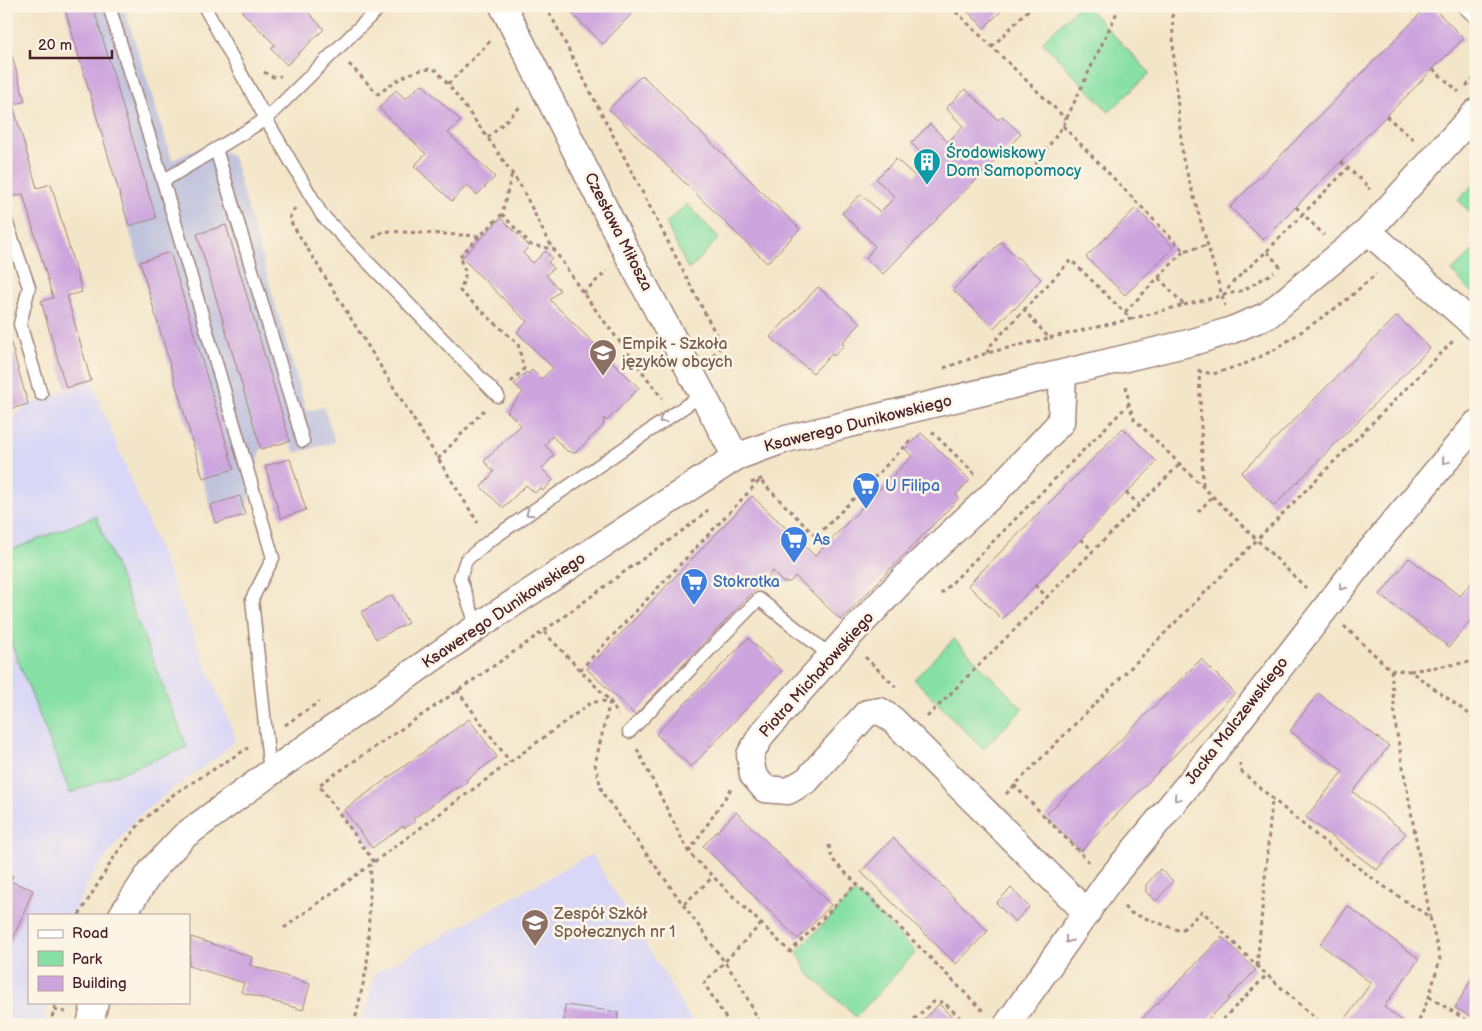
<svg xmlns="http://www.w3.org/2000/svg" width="1482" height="1031" font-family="'Balsamiq Sans',sans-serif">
<rect width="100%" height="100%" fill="#fcf5e5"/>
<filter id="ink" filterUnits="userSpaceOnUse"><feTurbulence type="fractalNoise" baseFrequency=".02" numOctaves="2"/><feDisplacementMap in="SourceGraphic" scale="10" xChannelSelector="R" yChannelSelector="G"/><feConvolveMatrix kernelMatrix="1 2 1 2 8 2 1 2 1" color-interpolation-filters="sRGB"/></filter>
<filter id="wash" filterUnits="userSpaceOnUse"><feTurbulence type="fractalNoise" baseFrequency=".0096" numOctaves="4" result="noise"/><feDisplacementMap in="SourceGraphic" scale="20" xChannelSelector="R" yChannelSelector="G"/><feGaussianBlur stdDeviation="1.12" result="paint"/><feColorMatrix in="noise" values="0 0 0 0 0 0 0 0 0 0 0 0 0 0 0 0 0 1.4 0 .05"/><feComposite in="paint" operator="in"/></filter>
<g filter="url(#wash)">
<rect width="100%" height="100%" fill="#f3e5c8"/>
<path fill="#d9d7f7" d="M 91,381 L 236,739 L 220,755 L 169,791 L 136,818 L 93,874 L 72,915 L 29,915 L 29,1002 L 48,1002 L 43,1025 L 27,1025 L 6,1017 L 6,423 L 28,404 Z
M 592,854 L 694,1025 L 361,1025 L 375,973 Z"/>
<path fill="#c0c2dd" d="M 64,6 L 124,6 L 172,160 L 210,143 L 233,157 L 306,411 L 324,407 L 335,442 L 295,453 L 290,441 L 261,449 L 245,515 L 215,523 Z"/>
<path fill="#86e0a5" stroke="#688068" d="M 1079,6 L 1086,6 L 1150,73 L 1109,112 L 1042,42 Z
M 1476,182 L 1476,218 L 1458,200 Z
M 687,204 L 719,238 L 691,268 L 688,269 L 666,223 Z
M 1476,248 L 1476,298 L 1452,271 Z
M 96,516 L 187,747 L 70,793 L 6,630 L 6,552 Z
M 954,639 L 1023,709 L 983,749 L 914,679 Z
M 855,892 L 916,952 L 856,1017 L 807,972 L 797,951 Z"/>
<g id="blocks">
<path fill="#cda5de" d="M 64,6 L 93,6 L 156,218 L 129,226 Z
M 248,6 L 302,6 L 324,29 L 287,65 L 271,48 L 275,45 L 242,12 Z
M 570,6 L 639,6 L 603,44 L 567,9 Z
M 962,6 L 1006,6 L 984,28 Z
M 1428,6 L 1431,6 L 1464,38 L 1263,240 L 1230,207 Z
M 7,39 L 25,101 L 13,105 L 37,188 L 51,184 L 82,292 L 67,296 L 91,381 L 66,388 L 41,301 L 53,298 L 23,194 L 11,197 L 6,178 Z
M 642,75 L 800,229 L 767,263 L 609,109 Z
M 422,84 L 461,121 L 448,133 L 495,177 L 477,195 L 467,185 L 452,201 L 414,166 L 426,154 L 379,108 L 396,90 L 405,99 Z
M 965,89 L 998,120 L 1002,116 L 1021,134 L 883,274 L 866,258 L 875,246 L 842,213 L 861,194 L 880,212 L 895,197 L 876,179 L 896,159 L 915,176 L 929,161 L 911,143 L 930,124 L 948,142 L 963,126 L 946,108 Z
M 1136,208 L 1174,248 L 1125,295 L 1086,257 Z
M 501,218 L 529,246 L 523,253 L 533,263 L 545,251 L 552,258 L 548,262 L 554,268 L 546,275 L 560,290 L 550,300 L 639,388 L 607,421 L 604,418 L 603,426 L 575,453 L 567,451 L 552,436 L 545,445 L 554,455 L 542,469 L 553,480 L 543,491 L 540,488 L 535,493 L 526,485 L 503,508 L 481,487 L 494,472 L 484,461 L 521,425 L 507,411 L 523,392 L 514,384 L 526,372 L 528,374 L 532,370 L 541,379 L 553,368 L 517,332 L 527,322 L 462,258 Z
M 226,225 L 290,441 L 261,449 L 197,234 Z
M 1001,242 L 1041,279 L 1015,309 L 1013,308 L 994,328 L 953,290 Z
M 170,252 L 234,469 L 203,478 L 140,262 Z
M 818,287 L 861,323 L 842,343 L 844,345 L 834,356 L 832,354 L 813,373 L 770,337 Z
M 1397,316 L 1430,348 L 1274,506 L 1241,473 Z
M 6,326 L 28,404 L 6,410 Z
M 1123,428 L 1157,462 L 1002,619 L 968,585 Z
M 921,433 L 970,480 L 956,495 L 959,498 L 841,620 L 795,576 L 790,582 L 782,582 L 773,571 L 635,715 L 587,669 L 752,496 L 815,556 L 912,456 L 905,449 Z
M 290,459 L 306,510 L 281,518 L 265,466 Z
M 240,496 L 245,515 L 215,523 L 210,505 Z
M 1409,558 L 1460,596 L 1476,577 L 1476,613 L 1449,647 L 1380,595 Z
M 392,595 L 408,623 L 376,639 L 361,612 Z
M 748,638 L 782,671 L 691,767 L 656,734 Z
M 1201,659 L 1235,693 L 1081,851 L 1045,816 Z
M 1318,693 L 1389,746 L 1353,792 L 1406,833 L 1377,870 L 1306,817 L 1343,771 L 1290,731 Z
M 469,719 L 497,757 L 466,780 L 467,782 L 457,789 L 456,787 L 413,819 L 415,822 L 404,828 L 403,826 L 372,848 L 344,810 Z
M 736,812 L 831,905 L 798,939 L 703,846 Z
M 893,838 L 988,931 L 956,964 L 861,872 Z
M 1160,869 L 1173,881 L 1156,901 L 1146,892 L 1146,885 Z
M 6,873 L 13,876 L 10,881 L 33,890 L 8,951 L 6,950 Z
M 1011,888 L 1029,907 L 1015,922 L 996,903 Z
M 1348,906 L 1419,959 L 1384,1007 L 1408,1025 L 1341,1025 L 1371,983 L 1320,944 Z
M 191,937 L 252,957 L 250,965 L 310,984 L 303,1010 L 241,992 L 244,983 L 189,966 Z
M 1222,937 L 1256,970 L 1228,998 L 1230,999 L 1201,1025 L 1136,1025 Z
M 1476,971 L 1476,1019 L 1455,1008 Z
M 939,1004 L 960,1025 L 919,1025 Z
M 565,1005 L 618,1012 L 617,1025 L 563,1025 Z
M 165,1020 L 178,1024 L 178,1025 L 164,1025 Z"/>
</g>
</g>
<g filter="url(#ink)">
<use href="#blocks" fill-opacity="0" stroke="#9e827a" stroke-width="1"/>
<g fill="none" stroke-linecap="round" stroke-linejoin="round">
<defs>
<path id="lane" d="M 109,6 L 163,181 L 266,119 L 322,215 L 498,396
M 204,6 L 266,119 L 381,6
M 1463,6 L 1476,18
M 216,149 L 303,441
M 163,181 L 273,558 L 252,599 L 270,773
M 6,221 L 29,287 L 20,324 L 41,394
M 477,627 L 460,578 L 466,560 L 489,541 L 703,394
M 629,732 L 759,599 L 831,656"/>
<path id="street" d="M 503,6 L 627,253 L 736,457
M 1368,231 L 1476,327
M 1063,373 L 1061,422 L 995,492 L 914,568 L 846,639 L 762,734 L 750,755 L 753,775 L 765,789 L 788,791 L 807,780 L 867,713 L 880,711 L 892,719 L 1087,913
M 122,915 L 152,870 L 184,836 L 270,773 L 477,627 L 736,457 L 786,439 L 1193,342 L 1232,330 L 1268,315 L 1368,231 L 1476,112
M 90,1025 L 95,1002
M 1007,1025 L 1108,882 L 1201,769 L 1366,556 L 1476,424"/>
</defs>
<use href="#lane" stroke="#9e827a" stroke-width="15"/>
<use href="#street" stroke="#9e827a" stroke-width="29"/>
<path stroke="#9e827a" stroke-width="3" stroke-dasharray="4 4" stroke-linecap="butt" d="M 546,6 L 722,346 L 712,356
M 950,6 L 1066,119
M 1172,6 L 1174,65 L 1183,159 L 1225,306
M 490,41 L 448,84 L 488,138 L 522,188 L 547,239 L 583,293 L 662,398
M 992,47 L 1032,6
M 349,64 L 378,94 C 395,82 414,66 436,70 L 448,84
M 1433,69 L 1459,92
M 264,72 L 273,77 L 281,76
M 1466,86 L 1476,76
M 1386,116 L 1414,140
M 1063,126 L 1184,251 L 1208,245
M 488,138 L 522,105
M 1341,162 L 1348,168
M 1031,171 L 1063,126 L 1120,6
M 1296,207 L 1303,214 L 1348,168 L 1370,188 L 1368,189
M 295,208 L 289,219 L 478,523
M 502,214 L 531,245 L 553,249
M 373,238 L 384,231 L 480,236
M 1267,251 L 1303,214 L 1324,235
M 583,293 L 607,271
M 1223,296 L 1233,282 L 1267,251 L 1281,268
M 1184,305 L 1244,290 L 1274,272
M 1024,310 L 1071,260 L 1131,319 L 1049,338
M 1125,312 L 1184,251
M 1131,319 L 1184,305 L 1158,277
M 944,368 L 987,353 L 1049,338 L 1024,310 L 990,346 L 987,353
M 1199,369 L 1203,485
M 1198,371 L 1213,374 L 1247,363 L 1276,349 L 1343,303 L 1376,274
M 511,382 L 524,369 L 518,344 L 460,291 L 466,273 L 459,257 L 502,214 L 512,173
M 1126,386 L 1129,404 L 1134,419 L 1306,588
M 932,432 L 976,475
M 438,459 L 484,410
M 751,483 L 766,477
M 1126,492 L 1139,505
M 1198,512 L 1213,496
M 1081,539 L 1093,551
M 1035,585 L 1047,597
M 941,594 L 1129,404
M 1344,626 L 1391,670 L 1410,671 L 1476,719
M 544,632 L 610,701 L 595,764 L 602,792 L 739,982 L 761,1025
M 865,657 L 896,687
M 580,670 L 760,480 L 816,537 L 913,438
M 1391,670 L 1396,728 L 1430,917
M 1410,671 L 1476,661
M 457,690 L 510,762
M 927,717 L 1180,464
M 285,725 L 319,702
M 637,749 L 689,853 L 790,952 L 857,883
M 1240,763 L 1240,770 C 1299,823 1363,875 1430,917 L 1440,959 L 1429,997 L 1419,1021 L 1424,1025
M 1014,785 L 1089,862
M 1006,794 L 1453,341
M 829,845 L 832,859 L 984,1012
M 689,852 L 731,789
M 374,862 L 319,785 C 420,716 522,649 620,575 C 650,553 681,534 708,510
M 684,904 L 713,877
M 1124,907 L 1131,913 L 1181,931 L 1202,911 L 1257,966 L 1323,1025
M 79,915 L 116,854 L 141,822 L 174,794 L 248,748
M 284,928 L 592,702 L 610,701 L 618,715
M 1257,966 L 1272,800
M 1429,997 L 1475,1025
M 54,1010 L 66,1012
M 50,1025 L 56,1002
M 354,1025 L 367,966 L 371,865
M 730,1025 L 704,983 L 761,924
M 908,1025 L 933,1002 L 943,1002 L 968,1025
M 1217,1025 L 1267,975"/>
<use href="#lane" stroke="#fff" stroke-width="12"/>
<use href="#street" stroke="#fff" stroke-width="26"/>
</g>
<defs><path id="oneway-chevron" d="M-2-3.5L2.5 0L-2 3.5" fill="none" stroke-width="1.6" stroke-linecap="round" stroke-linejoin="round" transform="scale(1.25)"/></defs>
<g stroke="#ae9aa0">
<use href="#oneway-chevron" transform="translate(662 420) rotate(145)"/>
<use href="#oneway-chevron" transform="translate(1445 461) rotate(130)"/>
<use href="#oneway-chevron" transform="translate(529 513) rotate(145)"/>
<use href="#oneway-chevron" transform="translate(1342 587) rotate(128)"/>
<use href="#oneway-chevron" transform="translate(1177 798) rotate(130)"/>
<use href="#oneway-chevron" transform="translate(1068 940) rotate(126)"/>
</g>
</g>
<defs>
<symbol id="building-pin" viewBox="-11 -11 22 30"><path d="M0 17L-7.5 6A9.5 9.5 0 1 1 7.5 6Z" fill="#0f9aa8" stroke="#fcf5e5"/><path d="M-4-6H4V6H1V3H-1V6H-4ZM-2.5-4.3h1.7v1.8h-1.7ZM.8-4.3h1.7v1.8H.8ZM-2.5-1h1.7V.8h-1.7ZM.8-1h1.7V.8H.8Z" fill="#fff"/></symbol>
<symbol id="school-pin" viewBox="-11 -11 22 30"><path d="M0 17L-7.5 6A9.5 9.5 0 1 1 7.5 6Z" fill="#8d6e63" stroke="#fcf5e5"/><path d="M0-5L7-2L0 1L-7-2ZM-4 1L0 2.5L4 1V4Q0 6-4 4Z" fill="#fff"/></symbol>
<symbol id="supermarket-pin" viewBox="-11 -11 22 30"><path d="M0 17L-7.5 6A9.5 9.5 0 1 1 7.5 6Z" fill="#3f7fe0" stroke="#fcf5e5"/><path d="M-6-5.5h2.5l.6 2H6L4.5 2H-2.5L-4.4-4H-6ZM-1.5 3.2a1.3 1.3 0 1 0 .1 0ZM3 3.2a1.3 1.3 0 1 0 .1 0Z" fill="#fff"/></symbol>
</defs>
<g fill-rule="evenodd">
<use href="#building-pin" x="911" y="146" width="32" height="43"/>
<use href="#school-pin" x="587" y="337" width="32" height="43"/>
<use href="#supermarket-pin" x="850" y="470" width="32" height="43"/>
<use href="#supermarket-pin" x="778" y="524" width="32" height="43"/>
<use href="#supermarket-pin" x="678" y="566" width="32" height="43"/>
<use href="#school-pin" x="519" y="907" width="32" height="43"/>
</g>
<g text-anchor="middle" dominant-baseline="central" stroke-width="5" stroke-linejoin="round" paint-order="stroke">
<g font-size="16" fill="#0d838f" stroke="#fcf5e5" text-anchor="start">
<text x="946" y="153">Środowiskowy<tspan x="946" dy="18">Dom Samopomocy</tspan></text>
</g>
<g font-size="16" fill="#4a1f2b" stroke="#fcf5e5">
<text transform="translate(618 232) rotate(63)">Czesława Miłosza</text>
<text transform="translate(858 424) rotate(-14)">Ksawerego Dunikowskiego</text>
<text transform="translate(504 611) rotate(-34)">Ksawerego Dunikowskiego</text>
<text transform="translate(817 675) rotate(-48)">Piotra Michałowskiego</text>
<text transform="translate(1237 721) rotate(-52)">Jacka Malczewskiego</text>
</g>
<g font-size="16" fill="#785e54" stroke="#fcf5e5" text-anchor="start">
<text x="622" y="344">Empik - Szkoła<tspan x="622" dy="18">języków obcych</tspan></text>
<text x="554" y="914">Zespół Szkół<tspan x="554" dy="18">Społecznych nr 1</tspan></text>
</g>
<g font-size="16" fill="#366cbe" stroke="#fcf5e5" text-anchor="start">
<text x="885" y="486">U Filipa</text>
<text x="813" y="540">As</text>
<text x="713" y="582">Stokrotka</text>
</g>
</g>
<rect width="1482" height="1031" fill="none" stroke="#fcf5e5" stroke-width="25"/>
<rect x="28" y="914" width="162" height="90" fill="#fcf5e5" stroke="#b59f9b"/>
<rect x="38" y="930" width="25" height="8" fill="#ffffff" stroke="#b59f9b"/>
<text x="72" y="938" font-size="15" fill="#4a1f2b">Road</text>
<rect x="38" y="951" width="25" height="15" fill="#86e0a5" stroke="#b59f9b"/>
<text x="72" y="964" font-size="15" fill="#4a1f2b">Park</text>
<rect x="38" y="976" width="25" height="15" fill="#cda5de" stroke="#b59f9b"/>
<text x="72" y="988" font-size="15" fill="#4a1f2b">Building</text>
<path d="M30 50v8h82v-8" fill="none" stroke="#4a1f2b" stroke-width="2.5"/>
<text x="38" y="50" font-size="15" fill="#4a1f2b" stroke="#fcf5e5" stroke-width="4" paint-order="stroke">20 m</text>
</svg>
